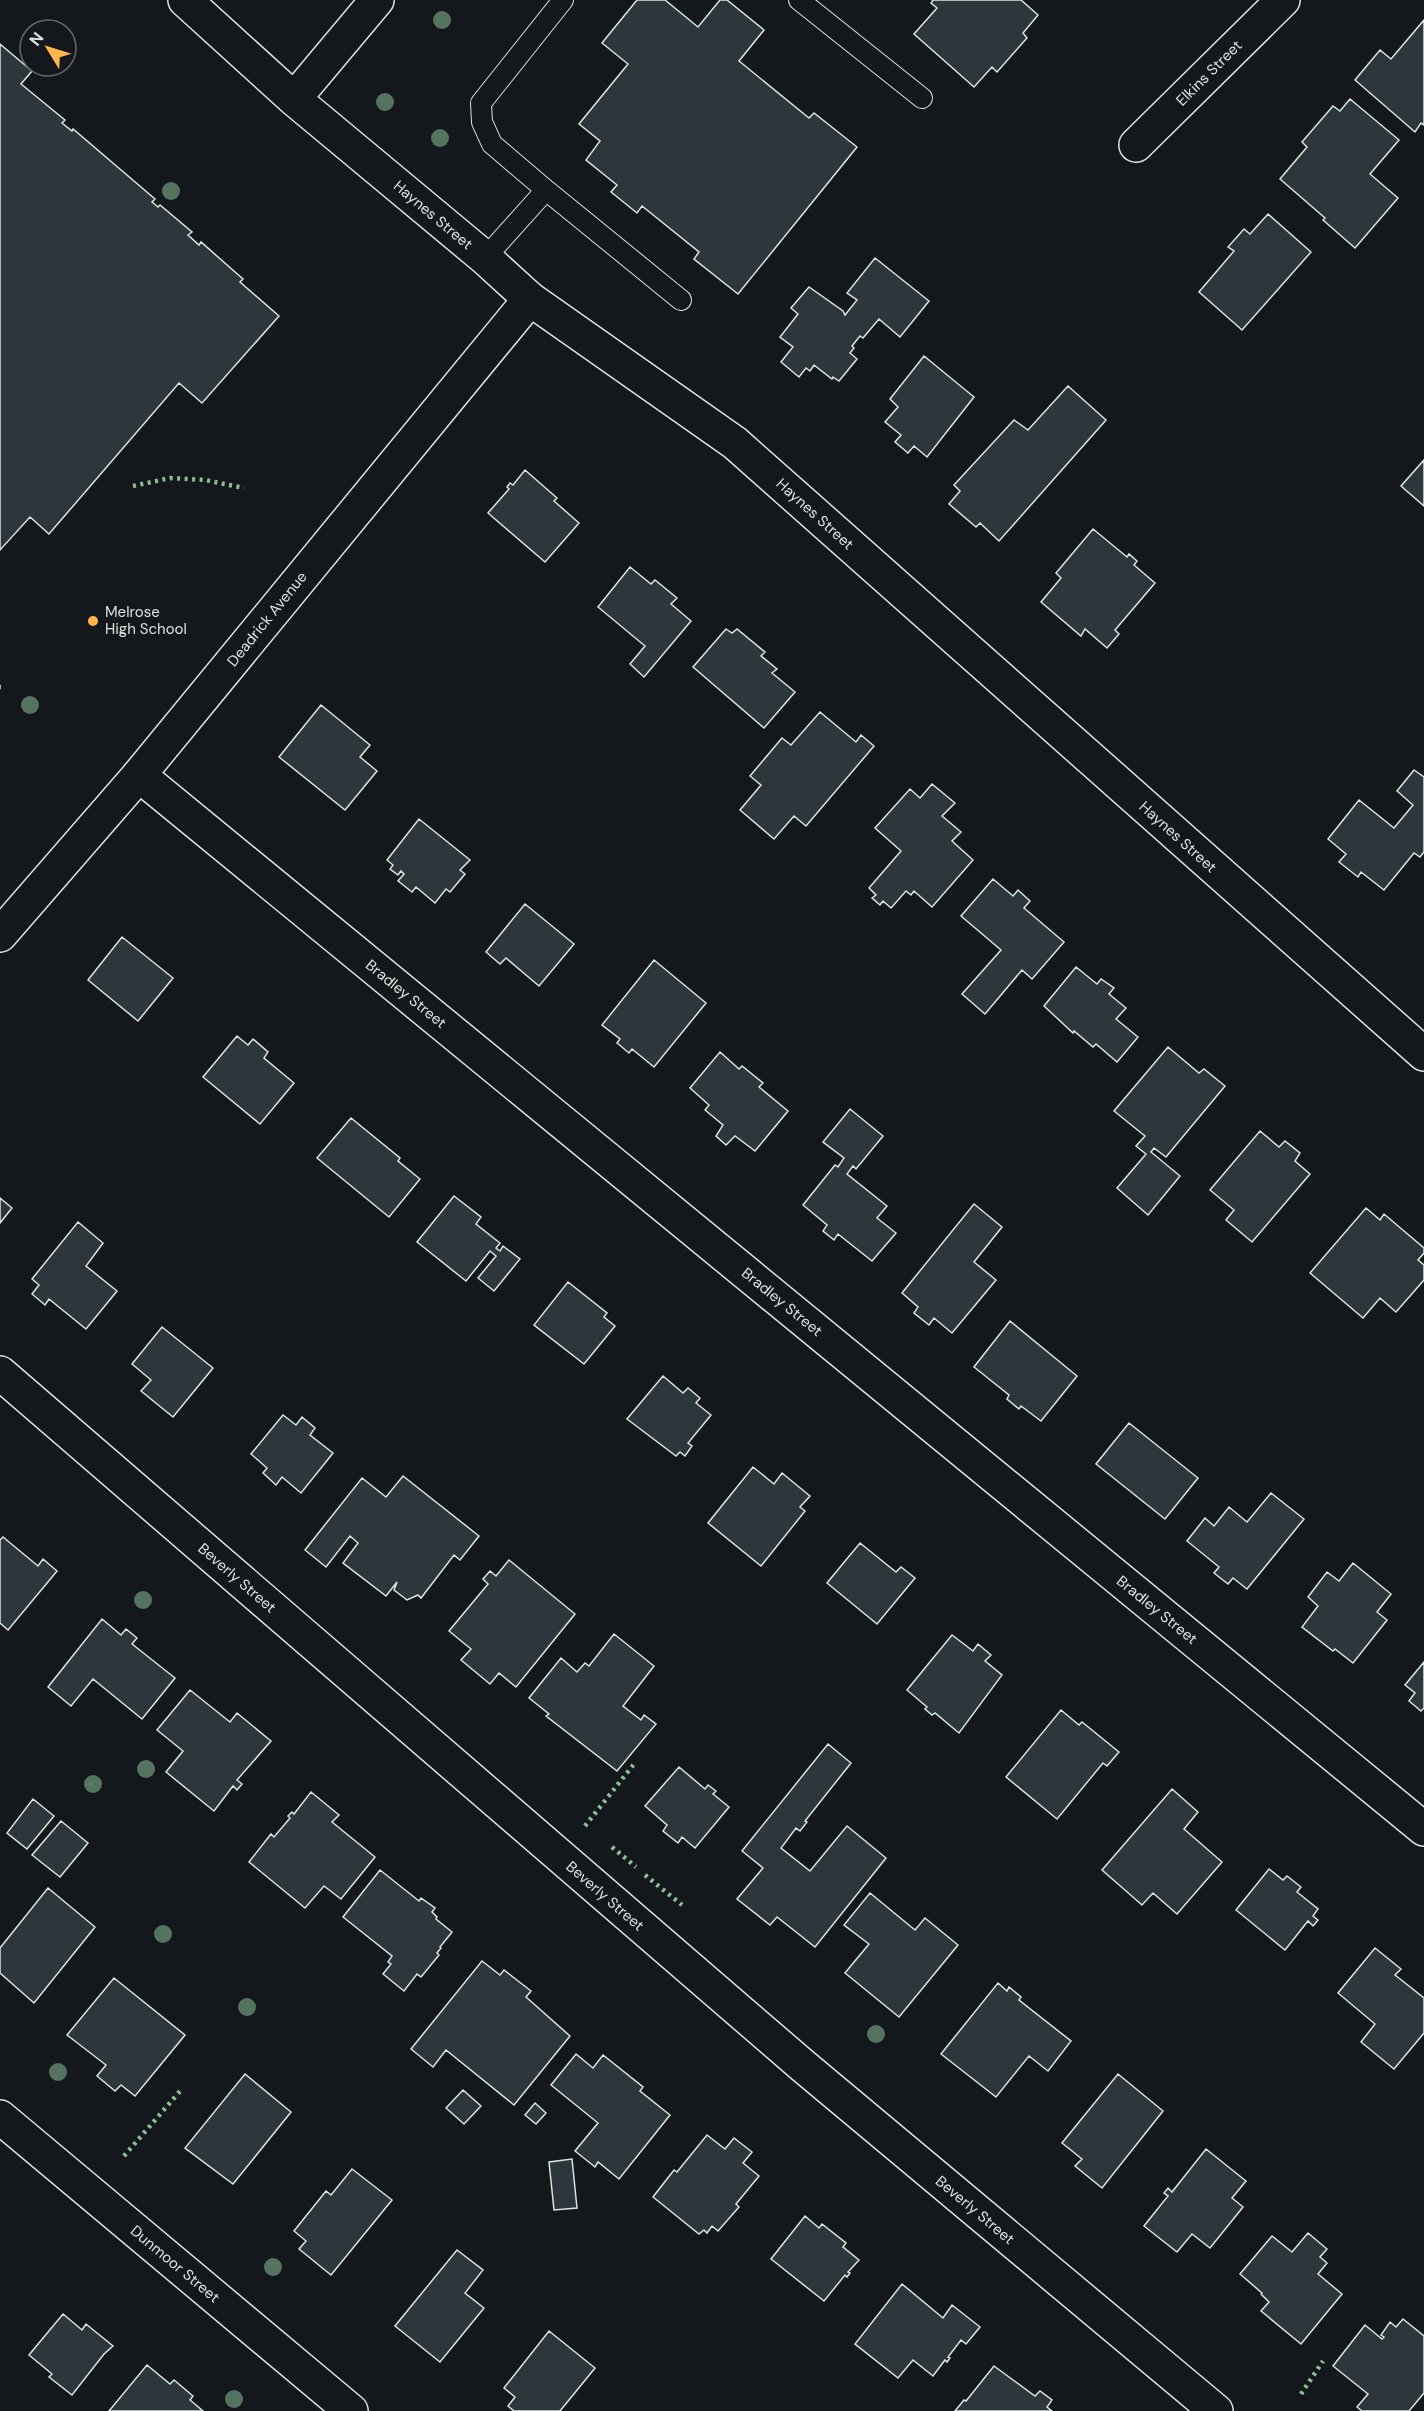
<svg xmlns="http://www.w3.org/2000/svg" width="1424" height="2411" font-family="'DM Sans',sans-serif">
<rect width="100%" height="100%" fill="#14181c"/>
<path fill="#2c363c" stroke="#d8e6dc" stroke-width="1.5" d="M 637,0 L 665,0 L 698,27 L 720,0 L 727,0 L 764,30 L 739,61 L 809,118 L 814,113 L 857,147 L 738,294 L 694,259 L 699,252 L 642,206 L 637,213 L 611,192 L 617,185 L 586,160 L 600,141 L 579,124 L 628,64 L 602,43 Z
M 933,0 L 1021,0 L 1038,15 L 1023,33 L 1027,38 L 997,72 L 992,67 L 974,87 L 914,34 L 937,8 L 931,3 Z
M 1424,20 L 1424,125 L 1421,123 L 1415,132 L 1355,80 L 1380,50 L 1391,59 Z
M 0,44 L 32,71 L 21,84 L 65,120 L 62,123 L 72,131 L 73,129 L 155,199 L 152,202 L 158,207 L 160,205 L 192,232 L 188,235 L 199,245 L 201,242 L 243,279 L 240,282 L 279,316 L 202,403 L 179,383 L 49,534 L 30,517 L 0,550 Z
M 1350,99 L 1399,140 L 1370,174 L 1398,198 L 1355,248 L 1323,220 L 1325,218 L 1280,179 L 1307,147 L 1302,142 L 1333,106 L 1340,111 Z
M 1268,214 L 1311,252 L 1242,330 L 1199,292 L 1234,251 L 1228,247 L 1244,229 L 1250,234 Z
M 875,258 L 929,301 L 900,337 L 879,319 L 863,338 L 860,336 L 852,346 L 854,348 L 850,353 L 857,359 L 839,381 L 833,377 L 832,379 L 814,365 L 810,371 L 806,368 L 799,377 L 781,362 L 793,347 L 780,337 L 798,314 L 791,308 L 809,287 L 843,311 L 845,315 L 857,300 L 847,293 Z
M 924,356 L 974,397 L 927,457 L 914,446 L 908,453 L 895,442 L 901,435 L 885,422 L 898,407 L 890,399 Z
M 1068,386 L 1106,420 L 999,541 L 980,523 L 976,527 L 949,504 L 960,491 L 954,485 L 1014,420 L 1028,430 Z
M 1424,460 L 1424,506 L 1401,486 Z
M 525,470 L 557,498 L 554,501 L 579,523 L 545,562 L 488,513 L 509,489 L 507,487 L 510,483 L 513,485 Z
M 1093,529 L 1127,557 L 1129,554 L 1137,561 L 1134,565 L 1155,583 L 1115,630 L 1119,634 L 1107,648 L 1085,629 L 1081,636 L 1041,602 L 1061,578 L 1056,573 Z
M 630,567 L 651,584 L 655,580 L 677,598 L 671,604 L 691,621 L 644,677 L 630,664 L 645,646 L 598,607 Z
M 726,629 L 732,633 L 737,629 L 765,652 L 761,656 L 777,669 L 772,673 L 795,692 L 764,728 L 693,667 Z
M 321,705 L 370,745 L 360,757 L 377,771 L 345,810 L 279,757 Z
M 820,712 L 856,742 L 861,735 L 874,746 L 806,826 L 794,816 L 774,839 L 740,810 L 761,785 L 750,776 L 782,738 L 791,745 Z
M 1414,770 L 1424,777 L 1424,852 L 1420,857 L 1414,853 L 1384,890 L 1361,872 L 1358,877 L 1339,862 L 1346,854 L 1328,839 L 1359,800 L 1394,828 L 1413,805 L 1397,791 Z
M 932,784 L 955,803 L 942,816 L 961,832 L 952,841 L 973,860 L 932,907 L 914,891 L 911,895 L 906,891 L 891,908 L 883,901 L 880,905 L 872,898 L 876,895 L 869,888 L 901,851 L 875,828 L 910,789 L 920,798 Z
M 419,819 L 470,860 L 460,870 L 465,874 L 450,892 L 446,889 L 435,903 L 416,887 L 412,892 L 398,881 L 404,874 L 401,871 L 398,875 L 390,869 L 393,865 L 387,860 Z
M 993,879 L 1013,896 L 1018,890 L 1030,901 L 1024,908 L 1064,942 L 1032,979 L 1022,970 L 985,1014 L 962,994 L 1001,950 L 961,916 Z
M 525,904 L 574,944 L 539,986 L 506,958 L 500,964 L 486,952 Z
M 122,937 L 173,978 L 138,1021 L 88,980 Z
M 654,960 L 706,1003 L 654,1067 L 632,1049 L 629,1053 L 617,1043 L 620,1039 L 602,1025 Z
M 1076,967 L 1097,984 L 1101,979 L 1114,988 L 1109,994 L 1126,1008 L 1116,1019 L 1138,1037 L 1117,1062 L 1096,1044 L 1093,1047 L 1074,1031 L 1073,1033 L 1044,1006 Z
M 237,1036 L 248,1045 L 253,1039 L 268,1052 L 264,1058 L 294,1083 L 260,1124 L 203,1077 Z
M 1168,1047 L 1199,1073 L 1204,1069 L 1225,1086 L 1166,1157 L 1154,1148 L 1151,1152 L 1180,1176 L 1148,1215 L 1117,1188 L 1146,1154 L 1136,1146 L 1145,1136 L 1114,1111 Z
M 720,1052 L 739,1069 L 742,1066 L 763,1083 L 759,1087 L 788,1111 L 755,1151 L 735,1136 L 726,1145 L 716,1136 L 723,1125 L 705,1110 L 709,1105 L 690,1088 Z
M 850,1109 L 883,1136 L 856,1169 L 853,1166 L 847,1174 L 887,1206 L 877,1218 L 896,1233 L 872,1261 L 838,1234 L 834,1240 L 823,1231 L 827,1225 L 803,1205 L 835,1165 L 838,1167 L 844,1158 L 823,1142 Z
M 351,1118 L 400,1158 L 398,1161 L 420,1179 L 389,1217 L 317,1158 Z
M 1260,1131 L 1279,1147 L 1285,1141 L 1300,1153 L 1295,1161 L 1310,1174 L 1252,1242 L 1226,1220 L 1234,1210 L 1210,1190 Z
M 454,1196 L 481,1217 L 476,1224 L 500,1243 L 496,1248 L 500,1251 L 503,1246 L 520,1259 L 494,1291 L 478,1278 L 496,1256 L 490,1251 L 466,1281 L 417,1242 Z
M 0,1198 L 12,1208 L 0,1223 Z
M 974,1204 L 1002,1227 L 974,1262 L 996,1280 L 952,1333 L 934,1318 L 929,1325 L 914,1313 L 918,1307 L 902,1293 Z
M 1366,1208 L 1380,1220 L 1384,1214 L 1424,1248 L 1424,1253 L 1418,1260 L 1424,1265 L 1424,1280 L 1396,1312 L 1380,1298 L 1363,1318 L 1310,1273 Z
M 78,1222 L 103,1243 L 86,1266 L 117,1291 L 86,1329 L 49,1299 L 45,1305 L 32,1294 L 39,1285 L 32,1279 Z
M 568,1282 L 607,1313 L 604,1317 L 615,1326 L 584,1364 L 534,1325 Z
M 1010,1321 L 1077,1376 L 1041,1421 L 1021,1406 L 1019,1409 L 1007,1399 L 1009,1395 L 974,1367 Z
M 162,1327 L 213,1368 L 173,1417 L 141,1391 L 151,1380 L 132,1364 Z
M 663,1376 L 683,1393 L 688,1388 L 700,1398 L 696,1403 L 711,1415 L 688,1443 L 692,1446 L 685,1456 L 680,1452 L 676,1456 L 627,1419 Z
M 283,1415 L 296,1425 L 302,1417 L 315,1428 L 310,1435 L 333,1453 L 301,1493 L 282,1477 L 276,1485 L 263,1473 L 267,1468 L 251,1454 Z
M 1129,1423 L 1198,1478 L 1165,1519 L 1096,1464 Z
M 753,1467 L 774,1484 L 782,1473 L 810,1496 L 800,1507 L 805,1511 L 761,1566 L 708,1523 Z
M 403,1476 L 479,1536 L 460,1560 L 454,1555 L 421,1598 L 418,1595 L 407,1600 L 394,1590 L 397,1582 L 386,1596 L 343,1563 L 358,1543 L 350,1536 L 326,1567 L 305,1550 L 362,1478 L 386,1497 Z
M 1271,1493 L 1304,1519 L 1247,1589 L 1233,1578 L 1228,1584 L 1214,1573 L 1219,1567 L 1187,1541 L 1205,1518 L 1214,1526 L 1229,1507 L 1247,1522 Z
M 3,1537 L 38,1566 L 43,1559 L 57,1571 L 8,1630 L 0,1623 L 0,1540 Z
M 860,1543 L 896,1572 L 901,1567 L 915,1578 L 877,1624 L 827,1583 Z
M 509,1560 L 575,1614 L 516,1687 L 499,1673 L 490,1684 L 461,1660 L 471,1649 L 449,1631 L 488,1584 L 483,1579 L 490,1571 L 496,1576 Z
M 1353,1563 L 1391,1594 L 1377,1612 L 1387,1620 L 1353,1663 L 1335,1649 L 1333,1651 L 1302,1627 L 1318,1606 L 1308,1597 L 1327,1572 L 1339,1581 Z
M 102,1619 L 121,1635 L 126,1629 L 137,1638 L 132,1644 L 175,1678 L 142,1719 L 93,1679 L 71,1706 L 48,1687 Z
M 614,1634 L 654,1666 L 623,1706 L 641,1720 L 644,1715 L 656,1724 L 617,1771 L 546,1716 L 549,1714 L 529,1698 L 561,1658 L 577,1672 L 585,1663 L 589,1666 Z
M 952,1635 L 973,1651 L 978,1644 L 991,1655 L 985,1661 L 1002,1675 L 959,1733 L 935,1713 L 932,1715 L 925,1709 L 927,1707 L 907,1690 Z
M 1424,1662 L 1424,1708 L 1421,1711 L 1409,1701 L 1415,1693 L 1405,1685 Z
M 190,1690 L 230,1722 L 237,1713 L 271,1741 L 237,1780 L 242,1784 L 237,1790 L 233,1786 L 214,1811 L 166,1772 L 183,1751 L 157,1730 Z
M 1061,1710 L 1079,1725 L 1082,1722 L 1119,1752 L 1107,1766 L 1103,1763 L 1057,1819 L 1006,1777 Z
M 828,1744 L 851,1763 L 805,1821 L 807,1822 L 800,1831 L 796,1828 L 781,1848 L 810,1871 L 847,1826 L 886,1858 L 815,1947 L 777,1917 L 770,1925 L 737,1899 L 763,1868 L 742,1851 Z
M 679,1767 L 705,1789 L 708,1785 L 716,1791 L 713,1794 L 729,1807 L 695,1848 L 682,1837 L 678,1843 L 663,1831 L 667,1825 L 645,1806 Z
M 1172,1789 L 1198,1812 L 1184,1829 L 1222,1862 L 1177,1914 L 1153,1893 L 1142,1905 L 1102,1870 Z
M 311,1792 L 339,1815 L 332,1822 L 375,1857 L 341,1899 L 324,1886 L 305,1908 L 249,1862 L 271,1834 L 274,1837 L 290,1818 L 288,1816 L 292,1812 L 294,1814 Z
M 33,1799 L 54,1816 L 27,1849 L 7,1833 Z
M 61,1821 L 88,1843 L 60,1877 L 32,1855 Z
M 1269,1869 L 1283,1880 L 1287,1876 L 1301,1887 L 1297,1892 L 1318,1909 L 1313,1916 L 1318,1920 L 1313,1926 L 1308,1921 L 1285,1950 L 1236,1910 Z
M 380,1870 L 419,1901 L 421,1898 L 435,1908 L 432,1912 L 437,1917 L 436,1919 L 452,1932 L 440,1947 L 441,1948 L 437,1953 L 439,1955 L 421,1977 L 417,1974 L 404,1991 L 383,1974 L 391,1964 L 388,1962 L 392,1956 L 343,1917 Z
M 48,1888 L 95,1927 L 34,2003 L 0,1973 L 0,1948 Z
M 870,1893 L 915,1930 L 925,1918 L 958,1945 L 899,2017 L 845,1973 L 869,1944 L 844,1925 Z
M 1375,1948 L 1401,1969 L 1395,1975 L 1424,1998 L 1424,2033 L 1394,2069 L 1361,2042 L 1375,2024 L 1338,1993 Z
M 482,1961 L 500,1975 L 504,1970 L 531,1991 L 526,1997 L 570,2036 L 514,2105 L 446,2050 L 433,2067 L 411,2049 Z
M 114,1978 L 185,2035 L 135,2096 L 121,2085 L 115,2091 L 97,2076 L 106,2065 L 67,2035 Z
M 998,1983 L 1007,1991 L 1009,1987 L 1021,1997 L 1019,2000 L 1071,2041 L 1048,2071 L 1029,2056 L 996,2097 L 941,2054 Z
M 576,2054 L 593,2068 L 603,2055 L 643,2087 L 640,2091 L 670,2115 L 619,2179 L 598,2162 L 595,2167 L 575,2151 L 598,2123 L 551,2085 Z
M 245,2074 L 291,2112 L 233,2184 L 185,2148 Z
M 1118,2074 L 1163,2111 L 1102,2188 L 1075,2166 L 1082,2159 L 1062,2143 Z
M 463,2090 L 481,2106 L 464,2124 L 446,2108 Z
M 535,2103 L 546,2113 L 536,2124 L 525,2115 Z
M 707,2135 L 725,2149 L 734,2138 L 752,2152 L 743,2163 L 759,2176 L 736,2204 L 739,2207 L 718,2231 L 712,2226 L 707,2233 L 704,2230 L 699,2234 L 653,2197 L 674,2170 L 677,2172 Z
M 1206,2149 L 1246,2181 L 1232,2198 L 1243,2207 L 1210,2248 L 1192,2234 L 1177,2252 L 1144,2226 L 1168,2196 L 1164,2193 L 1168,2188 L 1172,2192 Z
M 572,2159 L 577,2208 L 554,2210 L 549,2162 Z
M 352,2169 L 392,2200 L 331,2275 L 299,2249 L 306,2241 L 294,2231 L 326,2191 L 331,2195 Z
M 805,2216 L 819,2228 L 822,2224 L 846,2243 L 843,2247 L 859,2260 L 848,2272 L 850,2273 L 847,2277 L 845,2275 L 824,2301 L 771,2259 Z
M 1308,2233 L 1327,2249 L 1320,2257 L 1327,2263 L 1318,2274 L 1342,2294 L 1301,2344 L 1261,2311 L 1269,2302 L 1261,2294 L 1262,2293 L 1240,2274 L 1272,2236 L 1292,2252 Z
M 457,2250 L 483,2270 L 465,2293 L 484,2308 L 440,2362 L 395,2326 Z
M 902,2284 L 943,2318 L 952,2305 L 980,2327 L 966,2344 L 961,2340 L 948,2357 L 950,2358 L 947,2362 L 945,2360 L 933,2376 L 913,2360 L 898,2378 L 855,2344 Z
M 63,2314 L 82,2330 L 86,2324 L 113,2346 L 104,2354 L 72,2395 L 49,2377 L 52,2374 L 29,2355 Z
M 1403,2319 L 1424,2336 L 1424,2393 L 1409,2411 L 1362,2411 L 1357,2407 L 1368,2394 L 1333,2366 L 1365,2325 L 1382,2339 L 1384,2337 L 1381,2335 L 1390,2322 L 1396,2327 Z
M 549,2331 L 595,2368 L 560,2411 L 514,2411 L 508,2406 L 515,2397 L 504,2388 Z
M 147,2365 L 170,2384 L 174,2380 L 193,2396 L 190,2400 L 203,2411 L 109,2411 Z
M 994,2366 L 1035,2396 L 1040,2391 L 1052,2400 L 1047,2407 L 1052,2411 L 955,2411 L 964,2400 L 966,2401 Z"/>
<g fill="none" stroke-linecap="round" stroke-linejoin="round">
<defs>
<path id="lane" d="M 799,0 L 922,98
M 546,190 L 681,300
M 485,258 L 546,190 L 492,144 L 482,122 L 481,103 L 563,0"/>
<path id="street" d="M 185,0 L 294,99 L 485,258 L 530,299 L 735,443 L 1424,1054
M 294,99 L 377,0
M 1136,145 L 1283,0
M 139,775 L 1424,1829
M 0,1373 L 802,2065 L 1216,2411
M 0,2117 L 351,2411"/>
<path id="secondary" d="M 0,935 L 139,775 L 530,299"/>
</defs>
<use href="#lane" stroke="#d8e6dc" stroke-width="22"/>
<use href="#street" stroke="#d8e6dc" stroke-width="36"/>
<use href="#secondary" stroke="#d8e6dc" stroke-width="36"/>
<use href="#lane" stroke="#14181c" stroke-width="20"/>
<use href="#street" stroke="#14181c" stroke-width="33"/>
<use href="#secondary" stroke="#14181c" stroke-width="33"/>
<path stroke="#8ac095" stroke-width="4.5" stroke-dasharray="3 4.5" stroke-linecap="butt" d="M 133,486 L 170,478 L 205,480 L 244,488
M 0,687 L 1,687
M 585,1826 L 634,1764
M 612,1847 L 636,1867
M 645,1875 L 682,1905
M 124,2156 L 181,2090
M 1301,2394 L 1323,2361"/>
</g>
<g fill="#55745f">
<circle cx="442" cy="20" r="9"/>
<circle cx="385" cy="102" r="9"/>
<circle cx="440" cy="138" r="9"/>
<circle cx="171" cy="191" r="9"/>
<circle cx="30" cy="705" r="9"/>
<circle cx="143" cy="1600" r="9"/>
<circle cx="146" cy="1769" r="9"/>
<circle cx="93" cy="1784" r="9"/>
<circle cx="163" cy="1934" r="9"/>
<circle cx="247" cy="2007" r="9"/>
<circle cx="876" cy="2034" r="9"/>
<circle cx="58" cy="2072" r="9"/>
<circle cx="273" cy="2267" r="9"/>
<circle cx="234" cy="2399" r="9"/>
</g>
<circle fill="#ffb74d" stroke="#14181c" stroke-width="2" cx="93" cy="621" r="6"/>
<g text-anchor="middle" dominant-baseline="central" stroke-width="4.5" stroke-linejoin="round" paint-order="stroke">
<g font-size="15" fill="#d8e6dc" stroke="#14181c">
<text transform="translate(1209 73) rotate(-45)">Elkins Street</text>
<text transform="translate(433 215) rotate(40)">Haynes Street</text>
<text transform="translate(815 514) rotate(42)">Haynes Street</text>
<text transform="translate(267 619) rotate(-51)">Deadrick Avenue</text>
<text transform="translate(1178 837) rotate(42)">Haynes Street</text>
<text transform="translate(406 994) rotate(39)">Bradley Street</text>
<text transform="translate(782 1302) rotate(39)">Bradley Street</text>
<text transform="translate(237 1578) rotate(41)">Beverly Street</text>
<text transform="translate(1157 1610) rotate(39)">Bradley Street</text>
<text transform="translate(605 1896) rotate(41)">Beverly Street</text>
<text transform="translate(975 2210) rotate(40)">Beverly Street</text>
<text transform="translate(175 2264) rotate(40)">Dunmoor Street</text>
</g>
<g font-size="15" fill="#d8e6dc" stroke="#14181c" text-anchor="start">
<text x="105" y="612">Melrose<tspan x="105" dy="17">High School</tspan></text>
</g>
</g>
<g transform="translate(48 48) rotate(308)"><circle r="28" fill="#14181c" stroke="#626a69" stroke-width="1.5"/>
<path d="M0-4.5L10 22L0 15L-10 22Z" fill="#ffb74d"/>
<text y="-9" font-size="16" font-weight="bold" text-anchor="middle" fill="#d8e6dc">N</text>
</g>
</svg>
